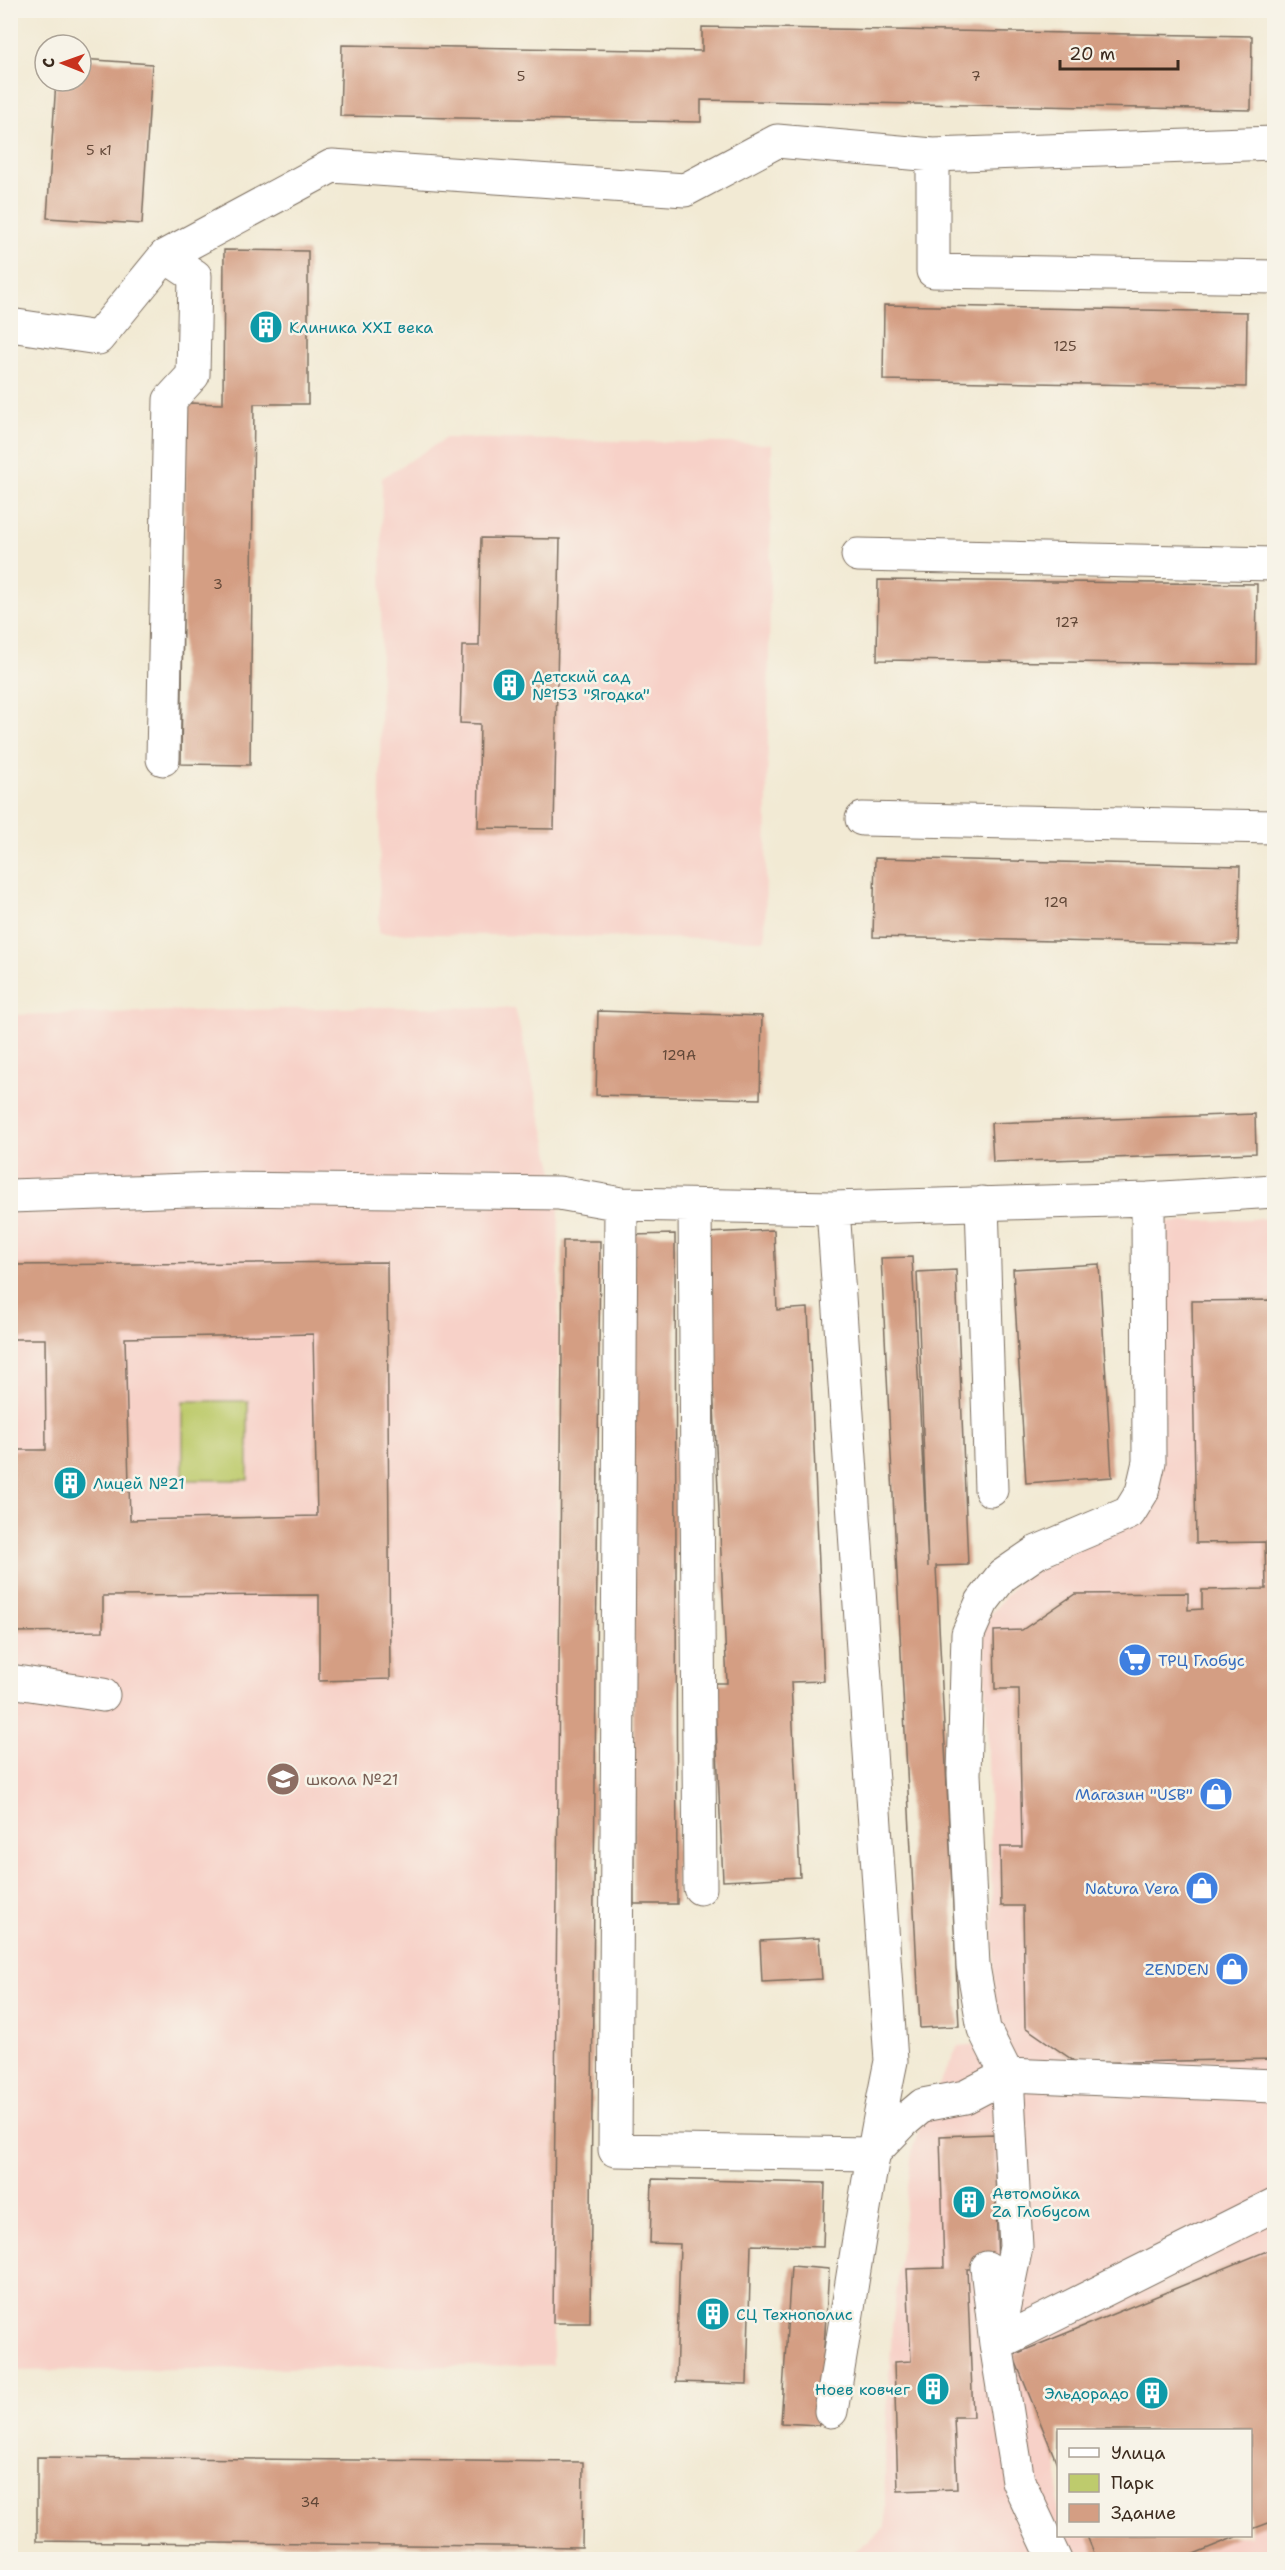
<svg xmlns="http://www.w3.org/2000/svg" width="1285" height="2570" font-family="'Shantell Sans',sans-serif">
<rect width="100%" height="100%" fill="#f7f3e8"/>
<filter id="ink" filterUnits="userSpaceOnUse"><feTurbulence type="fractalNoise" baseFrequency=".0167" numOctaves="2"/><feDisplacementMap in="SourceGraphic" scale="12" xChannelSelector="R" yChannelSelector="G"/><feConvolveMatrix kernelMatrix="1 2 1 2 8 2 1 2 1" color-interpolation-filters="sRGB"/></filter>
<filter id="wash" filterUnits="userSpaceOnUse"><feTurbulence type="fractalNoise" baseFrequency=".008" numOctaves="4" result="noise"/><feDisplacementMap in="SourceGraphic" scale="24" xChannelSelector="R" yChannelSelector="G"/><feGaussianBlur stdDeviation="1.35" result="paint"/><feColorMatrix in="noise" values="0 0 0 0 0 0 0 0 0 0 0 0 0 0 0 0 0 1.4 0 .05"/><feComposite in="paint" operator="in"/></filter>
<g filter="url(#wash)">
<rect width="100%" height="100%" fill="#f2ead4"/>
<path fill="#f7d1c8" fill-rule="evenodd" d="M 446,438 L 772,444 L 765,940 L 379,933 L 382,478 Z
M 378,1007 L 515,1008 L 559,1193 L 553,2365 L 11,2371 L 10,1015 Z
M 1274,1218 L 1274,2559 L 843,2560 L 885,2528 L 885,2449 L 892,2329 L 912,2151 L 923,2117 L 958,2046 L 996,2042 L 984,1622 L 1020,1579 L 1149,1511 L 1156,1223 ZM 1058,2430 L 1250,2430 L 1250,2536 L 1058,2536 Z"/>
<path fill="#becb6d" stroke="#7c7a46" stroke-width="1.5" d="M 183,1401 L 248,1401 L 248,1480 L 183,1480 Z"/>
<g id="blocks">
<path fill="#d49e83" fill-rule="evenodd" d="M 702,27 L 1252,36 L 1251,110 L 701,100 L 701,122 L 340,116 L 342,45 L 702,51 Z
M 81,59 L 152,64 L 142,224 L 47,218 L 56,81 L 81,81 Z
M 224,250 L 308,251 L 308,404 L 254,404 L 250,765 L 181,764 L 186,403 L 223,404 Z
M 884,305 L 1247,312 L 1246,387 L 883,380 Z
M 481,538 L 560,539 L 554,829 L 478,828 L 480,724 L 460,723 L 462,646 L 479,646 Z
M 878,580 L 1257,584 L 1256,664 L 877,660 Z
M 875,858 L 1240,866 L 1238,945 L 873,937 Z
M 598,1011 L 762,1016 L 760,1099 L 596,1095 Z
M 1255,1114 L 1256,1153 L 993,1162 L 991,1123 Z
M 774,1230 L 777,1310 L 808,1308 L 824,1681 L 791,1682 L 800,1877 L 723,1881 L 714,1683 L 727,1683 L 706,1233 Z
M 675,1234 L 677,1904 L 634,1904 L 632,1235 Z
M 563,1241 L 600,1241 L 590,2323 L 553,2323 Z
M 912,1257 L 928,1567 L 917,1272 L 956,1270 L 968,1565 L 936,1566 L 959,2026 L 920,2028 L 881,1258 Z
M 387,1262 L 390,1679 L 319,1681 L 319,1595 L 103,1596 L 103,1631 L 10,1632 L 10,1450 L 46,1450 L 45,1339 L 10,1339 L 10,1265 ZM 313,1334 L 317,1516 L 130,1520 L 125,1338 Z
M 1099,1264 L 1112,1477 L 1026,1483 L 1013,1269 Z
M 1274,1300 L 1274,2059 L 1077,2063 L 1025,2027 L 1023,1906 L 1001,1906 L 1000,1847 L 1022,1847 L 1019,1689 L 995,1689 L 994,1631 L 1022,1630 L 1075,1594 L 1188,1593 L 1188,1610 L 1202,1609 L 1202,1590 L 1266,1589 L 1265,1542 L 1196,1543 L 1192,1301 Z
M 819,1938 L 822,1979 L 762,1982 L 760,1941 Z
M 994,2134 L 998,2268 L 967,2269 L 973,2417 L 954,2417 L 957,2489 L 898,2491 L 894,2362 L 911,2361 L 907,2269 L 944,2268 L 940,2136 Z
M 652,2179 L 825,2183 L 823,2247 L 751,2245 L 747,2384 L 676,2382 L 680,2244 L 650,2243 Z
M 1274,2248 L 1274,2521 L 1250,2530 L 1250,2430 L 1058,2430 L 1058,2466 L 1013,2355 Z
M 791,2266 L 829,2269 L 819,2425 L 781,2423 Z
M 37,2457 L 583,2462 L 582,2547 L 37,2541 Z
M 1087,2536 L 1238,2536 L 1179,2560 L 1097,2560 Z"/>
</g>
</g>
<g filter="url(#ink)">
<use href="#blocks" fill-opacity="0" stroke="#7b6d5e" stroke-width="1.5"/>
<g fill="none" stroke-linecap="round" stroke-linejoin="round">
<defs>
<path id="minor" d="M 933,155 L 933,271 L 1274,277
M 10,325 L 98,338 L 165,256 L 332,166 L 685,190 L 777,141 L 933,155 L 1274,143
M 858,555 L 1274,564
M 163,759 L 170,400 L 193,375 L 195,276 L 165,256
M 862,819 L 1274,827
M 10,1196 L 220,1189 L 559,1193 L 621,1204 L 833,1208 L 1148,1199 L 1274,1191
M 982,1203 L 991,1490
M 621,1204 L 615,2150 L 872,2154 L 904,2121 L 923,2105 L 965,2097 L 1007,2075 L 1274,2086
M 695,1206 L 700,1888
M 10,1681 L 103,1695
M 987,2268 L 996,2344 L 1274,2205
M 831,2411 C 851,2294 867,2177 891,2061 L 833,1208
M 1055,2560 L 1018,2481 L 996,2344 L 1016,2247 L 1007,2075 L 984,2029 L 973,1966 L 964,1774 L 968,1634 L 982,1602 L 1002,1576 L 1037,1552 L 1129,1513 L 1142,1492 L 1149,1462 L 1148,1199"/>
</defs>
<use href="#minor" stroke="#7b6d5e" stroke-width="35"/>
<use href="#minor" stroke="#fff" stroke-width="33"/>
</g>
</g>
<defs>
<symbol id="building-disc" viewBox="-11 -11 22 22"><circle r="9.5" fill="#0f9aa8" stroke="#f7f3e8"/><path d="M-4-6H4V6H1V3H-1V6H-4ZM-2.5-4.3h1.7v1.8h-1.7ZM.8-4.3h1.7v1.8H.8ZM-2.5-1h1.7V.8h-1.7ZM.8-1h1.7V.8H.8Z" fill="#fff"/></symbol>
<symbol id="supermarket-disc" viewBox="-11 -11 22 22"><circle r="9.5" fill="#3f7fe0" stroke="#f7f3e8"/><path d="M-6-5.5h2.5l.6 2H6L4.5 2H-2.5L-4.4-4H-6ZM-1.5 3.2a1.3 1.3 0 1 0 .1 0ZM3 3.2a1.3 1.3 0 1 0 .1 0Z" fill="#fff"/></symbol>
<symbol id="school-disc" viewBox="-11 -11 22 22"><circle r="9.5" fill="#8d6e63" stroke="#f7f3e8"/><path d="M0-5L7-2L0 1L-7-2ZM-4 1L0 2.5L4 1V4Q0 6-4 4Z" fill="#fff"/></symbol>
<symbol id="shop-disc" viewBox="-11 -11 22 22"><circle r="9.5" fill="#3f7fe0" stroke="#f7f3e8"/><path d="M-5-2.5h2.3a2.7 3.5 0 0 1 5.4 0H5L5.5 6h-11ZM-1.5-2.5h3a1.5 2.3 0 0 0-3 0Z" fill="#fff"/></symbol>
</defs>
<g fill-rule="evenodd">
<use href="#building-disc" x="247" y="308" width="38" height="38"/>
<use href="#building-disc" x="490" y="666" width="38" height="38"/>
<use href="#building-disc" x="51" y="1464" width="38" height="38"/>
<use href="#supermarket-disc" x="1116" y="1641" width="38" height="38"/>
<use href="#school-disc" x="264" y="1760" width="38" height="38"/>
<use href="#shop-disc" x="1197" y="1775" width="38" height="38"/>
<use href="#shop-disc" x="1183" y="1869" width="38" height="38"/>
<use href="#shop-disc" x="1213" y="1950" width="38" height="38"/>
<use href="#building-disc" x="950" y="2183" width="38" height="38"/>
<use href="#building-disc" x="694" y="2295" width="38" height="38"/>
<use href="#building-disc" x="914" y="2370" width="38" height="38"/>
<use href="#building-disc" x="1133" y="2374" width="38" height="38"/>
</g>
<g text-anchor="middle" dominant-baseline="central" stroke-width="5" stroke-linejoin="round" paint-order="stroke">
<g font-size="14" fill="#614737">
<text x="521" y="76">5</text>
<text x="976" y="76">7</text>
<text x="99" y="150">5 к1</text>
<text x="1065" y="346">125</text>
<text x="218" y="584">3</text>
<text x="1067" y="622">127</text>
<text x="1056" y="902">129</text>
<text x="679" y="1055">129А</text>
<text x="310" y="2502">34</text>
</g>
<g font-size="16" fill="#0d838f" stroke="#f7f3e8" text-anchor="start">
<text x="289" y="327">Клиника XXI века</text>
<text x="532" y="676">Детский сад<tspan x="532" dy="18">№153 "Ягодка"</tspan></text>
<text x="93" y="1483">Лицей №21</text>
<text x="992" y="2193">Автомойка<tspan x="992" dy="18">Za Глобусом</tspan></text>
<text x="736" y="2314">СЦ Технополис</text>
<text x="910" y="2389" text-anchor="end">Ноев ковчег</text>
<text x="1129" y="2393" text-anchor="end">Эльдорадо</text>
</g>
<g font-size="16" fill="#366cbe" stroke="#f7f3e8" text-anchor="end">
<text x="1158" y="1660" text-anchor="start">ТРЦ Глобус</text>
<text x="1193" y="1794">Магазин "USB"</text>
<text x="1179" y="1888">Natura Vera</text>
<text x="1209" y="1969">ZENDEN</text>
</g>
<g font-size="16" fill="#785e54" stroke="#f7f3e8" text-anchor="start">
<text x="306" y="1779">школа №21</text>
</g>
</g>
<rect width="1285" height="2570" fill="none" stroke="#f7f3e8" stroke-width="36"/>
<rect x="1057" y="2429" width="195" height="108" fill="#f7f3e8" stroke="#aca397" stroke-width="1.5"/>
<rect x="1069" y="2448" width="30" height="9" fill="#ffffff" stroke="#aca397" stroke-width="1.5"/>
<text x="1111" y="2459" font-size="18" fill="#3b2a1e">Улица</text>
<rect x="1069" y="2474" width="30" height="18" fill="#becb6d" stroke="#aca397" stroke-width="1.5"/>
<text x="1111" y="2489" font-size="18" fill="#3b2a1e">Парк</text>
<rect x="1069" y="2504" width="30" height="18" fill="#d49e83" stroke="#aca397" stroke-width="1.5"/>
<text x="1111" y="2519" font-size="18" fill="#3b2a1e">Здание</text>
<g transform="translate(63 63) rotate(271)"><circle r="28" fill="#f7f3e8" stroke="#aca397" stroke-width="1.5"/>
<path d="M0-4.5L10 22L0 15L-10 22Z" fill="#c8321e"/>
<text y="-9" font-size="16" font-weight="bold" text-anchor="middle" fill="#3b2a1e">С</text>
</g>
<path d="M1060 60v9h118v-9" fill="none" stroke="#3b2a1e" stroke-width="3"/>
<text x="1069" y="60" font-size="18" fill="#3b2a1e" stroke="#f7f3e8" stroke-width="4.5" paint-order="stroke">20 m</text>
</svg>
